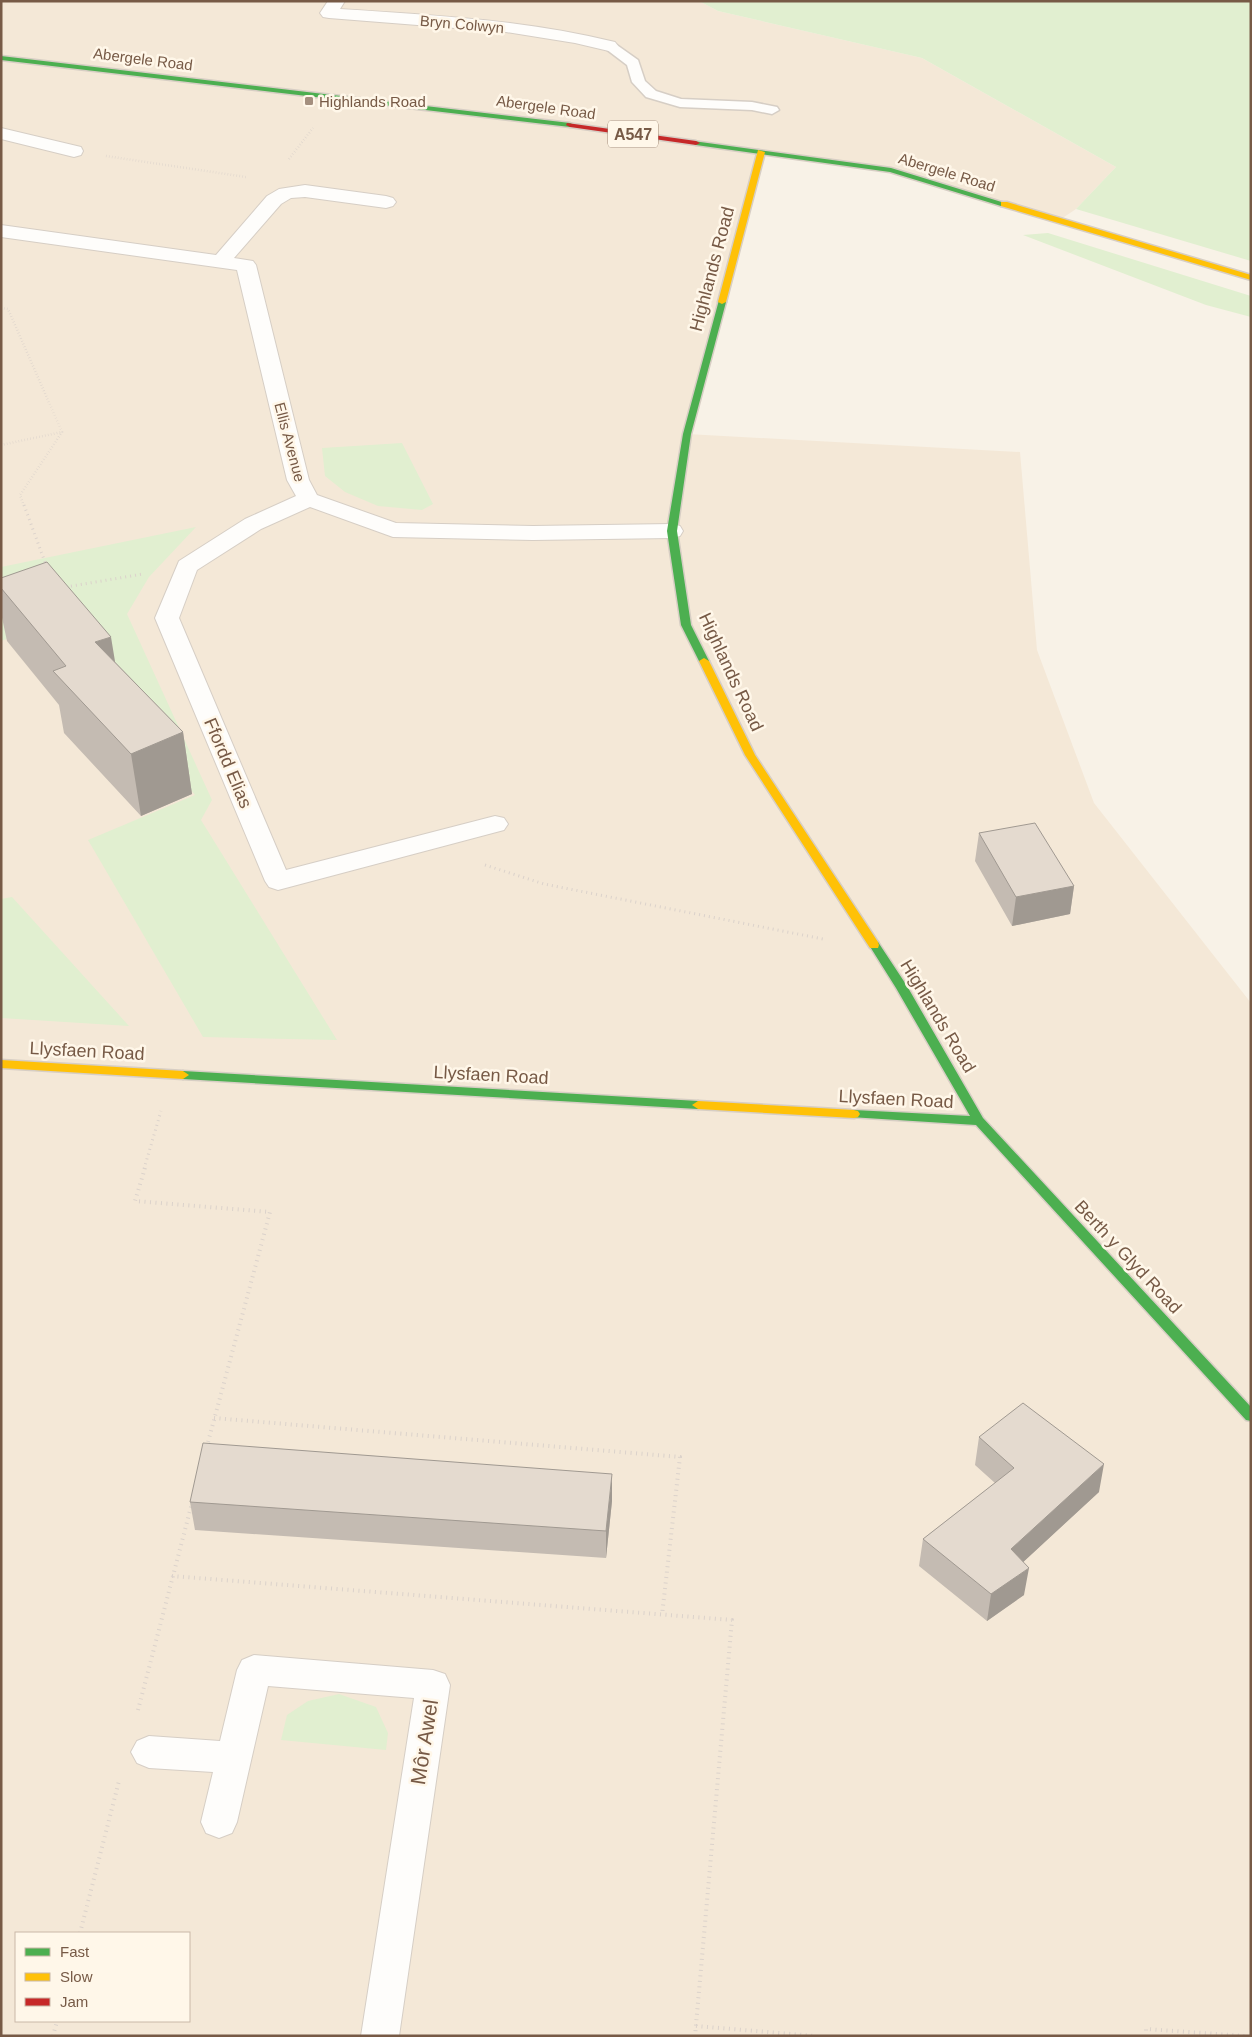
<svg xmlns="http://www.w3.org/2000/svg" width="1252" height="2037" font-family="Arial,sans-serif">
<rect width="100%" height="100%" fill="#f8f2e7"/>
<path fill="#f4e8d7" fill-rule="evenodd" d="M 1,1 L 699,1 L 718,11 L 922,58 L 1116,167 L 1076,209 L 1058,221 L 891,170 L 761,152 L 687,434 L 1020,452 L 1037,650 L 1094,803 L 1251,1003 L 1251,2036 L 1,2036 ZM 16,1933 L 189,1933 L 189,2021 L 16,2021 Z"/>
<path fill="#e1efd0" d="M 699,1 L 1251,1 L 1251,261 L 1076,209 L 1116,167 L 922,58 L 718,11 Z
M 1048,233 L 1251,296 L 1251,317 L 1206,305 L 1023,235 Z
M 402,443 L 433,504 L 422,510 L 378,506 L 345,492 L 325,476 L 322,448 Z
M 196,527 L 149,577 L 127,614 L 212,800 L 201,820 L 337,1040 L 203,1037 L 88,840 L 195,795 L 126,712 L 60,620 L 1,641 L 1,567 Z
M 12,897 L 129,1026 L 1,1018 L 1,899 Z
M 339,1694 L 376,1707 L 388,1733 L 386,1750 L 281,1740 L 287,1715 L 308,1701 Z"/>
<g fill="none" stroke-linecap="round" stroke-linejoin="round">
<defs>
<path id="lane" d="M 609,42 L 614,43 L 638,60 L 645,81 L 656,91 L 681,99 L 752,102 L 777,107 L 779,110 L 772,114 L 752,110 L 680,107 L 646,97 L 632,82 L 627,65 L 602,46 Z"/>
<path id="street" d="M 328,1 L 345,1 L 340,9 C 433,15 525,20 615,42 L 618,46 L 615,50 L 609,51 L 575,43 L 506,32 L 329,18 L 323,17 L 320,13 Z
M 1,128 L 81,147 L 83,151 L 81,155 L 74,157 L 1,139 Z
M 305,185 L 386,196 L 393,198 L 396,202 L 393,206 L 386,208 L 305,197 L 291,198 L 281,204 L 234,258 L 253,261 L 256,265 L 309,480 L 317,495 L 396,523 L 533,526 L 672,524 L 680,526 L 683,531 L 680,536 L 672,538 L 533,540 L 393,537 L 310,507 L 261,529 L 197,570 L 179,618 L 286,870 L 495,816 L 504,818 L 508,824 L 504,830 L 278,890 L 269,887 L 265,881 L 155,618 L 179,561 L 245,519 L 296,496 L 287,480 L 237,270 L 1,237 L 1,225 L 216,255 L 267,196 L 279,189 Z
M 254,1655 L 433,1670 L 445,1674 L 450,1685 L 399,2036 L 361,2036 L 414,1698 L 268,1686 L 237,1822 L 232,1833 L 219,1838 L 206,1833 L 201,1822 L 213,1772 L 149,1768 L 137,1763 L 131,1752 L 137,1741 L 149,1736 L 220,1741 L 237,1670 L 242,1660 Z"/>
<path id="fast" d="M 1,56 L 570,123 L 574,125 L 570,127 L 1,60 Z
M 693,141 L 891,168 L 1008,204 L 1001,206 L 890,172 L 696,145 L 692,143 Z
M 719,300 L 726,302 L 691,434 L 677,531 L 691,625 L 709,661 L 704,664 L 699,661 L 681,625 L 667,531 L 683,434 Z
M 874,941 L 878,942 L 907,986 L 983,1118 L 1251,1407 L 1251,1421 L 1246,1420 L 976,1125 L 850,1117 L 848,1114 L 850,1111 L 854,1110 L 970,1116 L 896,988 L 869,945 Z
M 183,1071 L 698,1101 L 704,1105 L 698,1109 L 183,1079 L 177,1075 Z"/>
<path id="slow" d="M 758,150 L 765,152 L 726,302 L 722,304 L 718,302 Z
M 1001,202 L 1007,202 L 1251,275 L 1251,280 L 1001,206 Z
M 704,658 L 709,661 L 755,755 L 878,942 L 879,945 L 878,948 L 870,948 L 745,755 L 699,661 Z
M 1,1060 L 183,1071 L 189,1075 L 183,1079 L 1,1068 Z
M 698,1101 L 854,1110 L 858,1111 L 860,1114 L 858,1117 L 854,1118 L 698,1109 L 692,1105 Z"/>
<path id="jam" d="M 567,123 L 696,141 L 700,143 L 696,145 L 570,127 L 566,125 Z"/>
</defs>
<use href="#lane" stroke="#d6cec5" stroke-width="3"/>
<use href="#street" stroke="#d6cec5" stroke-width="2"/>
<use href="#fast" stroke="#d7cec4" stroke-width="3"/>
<use href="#slow" stroke="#d7cec4" stroke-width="3"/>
<use href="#jam" stroke="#d7cec4" stroke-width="3"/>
<path stroke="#dbd2cb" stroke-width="2.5" stroke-dasharray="0.5 2.5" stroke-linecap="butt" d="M 106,156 L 246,177
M 289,159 L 313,128
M 1,308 L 8,309 L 62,432 L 20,495 L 24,506
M 1,445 L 62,432"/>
<path stroke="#dbd2cb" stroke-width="3" stroke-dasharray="1 4" stroke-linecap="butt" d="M 24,505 L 46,565
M 66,587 L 143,574
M 485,865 L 544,884 L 823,939
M 144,1169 L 161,1111"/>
<path stroke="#dbd2cb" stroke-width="4" stroke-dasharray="1 4.5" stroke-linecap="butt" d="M 145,1168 L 135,1201 L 270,1212 L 207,1446
M 214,1418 L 680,1457 L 662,1615
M 172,1576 L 732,1620 L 695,2036
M 138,1710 L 192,1503
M 80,1933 L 119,1781
M 696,2026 L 815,2036
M 53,2036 L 57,2021
M 1146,2036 L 1146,2029 L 1245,2036"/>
<use href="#lane" fill="#fefdfb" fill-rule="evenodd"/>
<use href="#street" fill="#fefdfb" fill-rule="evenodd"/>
<use href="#fast" fill="#4caf50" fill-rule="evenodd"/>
<use href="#slow" fill="#ffc107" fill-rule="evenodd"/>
<use href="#jam" fill="#c62828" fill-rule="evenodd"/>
</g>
<path fill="#c4bbb2" d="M 1,578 L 116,663 L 183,732 L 192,794 L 141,816 L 64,733 L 59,705 L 7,641 L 1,613 Z
M 979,833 L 1074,886 L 1070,914 L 1012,926 L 975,861 Z
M 979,1437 L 1099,1492 L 1023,1562 L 1024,1595 L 987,1621 L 919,1566 L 923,1539 L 995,1483 L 975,1465 Z
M 612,1501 L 606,1558 L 195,1530 L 190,1502 Z"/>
<path fill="#a09991" d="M 111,637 L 121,698 L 95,642 Z
M 183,732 L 192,794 L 141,816 L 131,754 Z
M 1074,886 L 1070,914 L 1012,926 L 1016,897 Z
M 1104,1464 L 1099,1492 L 1007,1577 L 1011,1549 Z
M 612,1474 L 612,1501 L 606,1558 L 606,1531 Z
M 1029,1568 L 1024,1595 L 987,1621 L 991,1594 Z"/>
<path fill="#e4dacf" stroke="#a09991" d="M 47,562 L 111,637 L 95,642 L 183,732 L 131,754 L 53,671 L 66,666 L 1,588 L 1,578 Z
M 1035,823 L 1074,886 L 1016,897 L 979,833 Z
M 1023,1403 L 1104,1464 L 1011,1549 L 1029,1568 L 991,1594 L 923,1539 L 1014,1468 L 979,1437 Z
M 203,1443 L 612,1474 L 606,1531 L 190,1502 Z"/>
<rect fill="#a48f7e" stroke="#fff7e9" stroke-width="2" x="304" y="96" width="10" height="10" rx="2.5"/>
<g text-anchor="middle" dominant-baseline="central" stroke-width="5" stroke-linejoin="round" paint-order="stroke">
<g font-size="15" fill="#775a46" stroke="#fff7e9">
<text transform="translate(462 24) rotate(5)">Bryn Colwyn</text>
<text transform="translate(143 59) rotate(7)">Abergele Road</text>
<text transform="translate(546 107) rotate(8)">Abergele Road</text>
<text transform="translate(947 172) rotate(17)">Abergele Road</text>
<text transform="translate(290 442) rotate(75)">Ellis Avenue</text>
</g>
<g font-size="15" fill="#775a46" stroke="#fff7e9" text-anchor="start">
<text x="319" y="101">Highlands Road</text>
</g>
<rect fill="#fff7e9" stroke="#a08977" stroke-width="1" x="608" y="120.5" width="50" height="27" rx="4"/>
<g font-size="16" font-weight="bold" fill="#775a46">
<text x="633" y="134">A547</text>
</g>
<g font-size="18" fill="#775a46" stroke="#fff7e9">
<text transform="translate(712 269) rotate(-75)">Highlands Road</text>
<text transform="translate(731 672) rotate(65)">Highlands Road</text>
<text transform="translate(228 763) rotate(67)">Ffordd Elias</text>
<text transform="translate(938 1016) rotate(59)">Highlands Road</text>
<text transform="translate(87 1051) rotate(3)">Llysfaen Road</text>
<text transform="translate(491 1075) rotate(3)">Llysfaen Road</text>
<text transform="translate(896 1099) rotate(3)">Llysfaen Road</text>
<text transform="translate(1128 1257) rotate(47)">Berth y Glyd Road</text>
</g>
<g font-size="21" fill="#775a46" stroke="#fff7e9">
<text transform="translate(424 1742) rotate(-81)">Môr Awel</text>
</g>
</g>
<rect width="1252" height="2037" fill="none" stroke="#775a46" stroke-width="5"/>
<rect x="15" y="1932" width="175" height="90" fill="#fff7e9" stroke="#c9b8a8"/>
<rect x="25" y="1948" width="25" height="8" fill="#4caf50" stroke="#c9b8a8"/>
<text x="60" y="1957" font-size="15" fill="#775a46">Fast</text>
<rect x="25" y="1973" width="25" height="8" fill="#ffc107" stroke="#c9b8a8"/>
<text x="60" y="1982" font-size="15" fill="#775a46">Slow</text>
<rect x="25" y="1998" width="25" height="8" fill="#c62828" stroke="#c9b8a8"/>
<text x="60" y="2007" font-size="15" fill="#775a46">Jam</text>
</svg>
